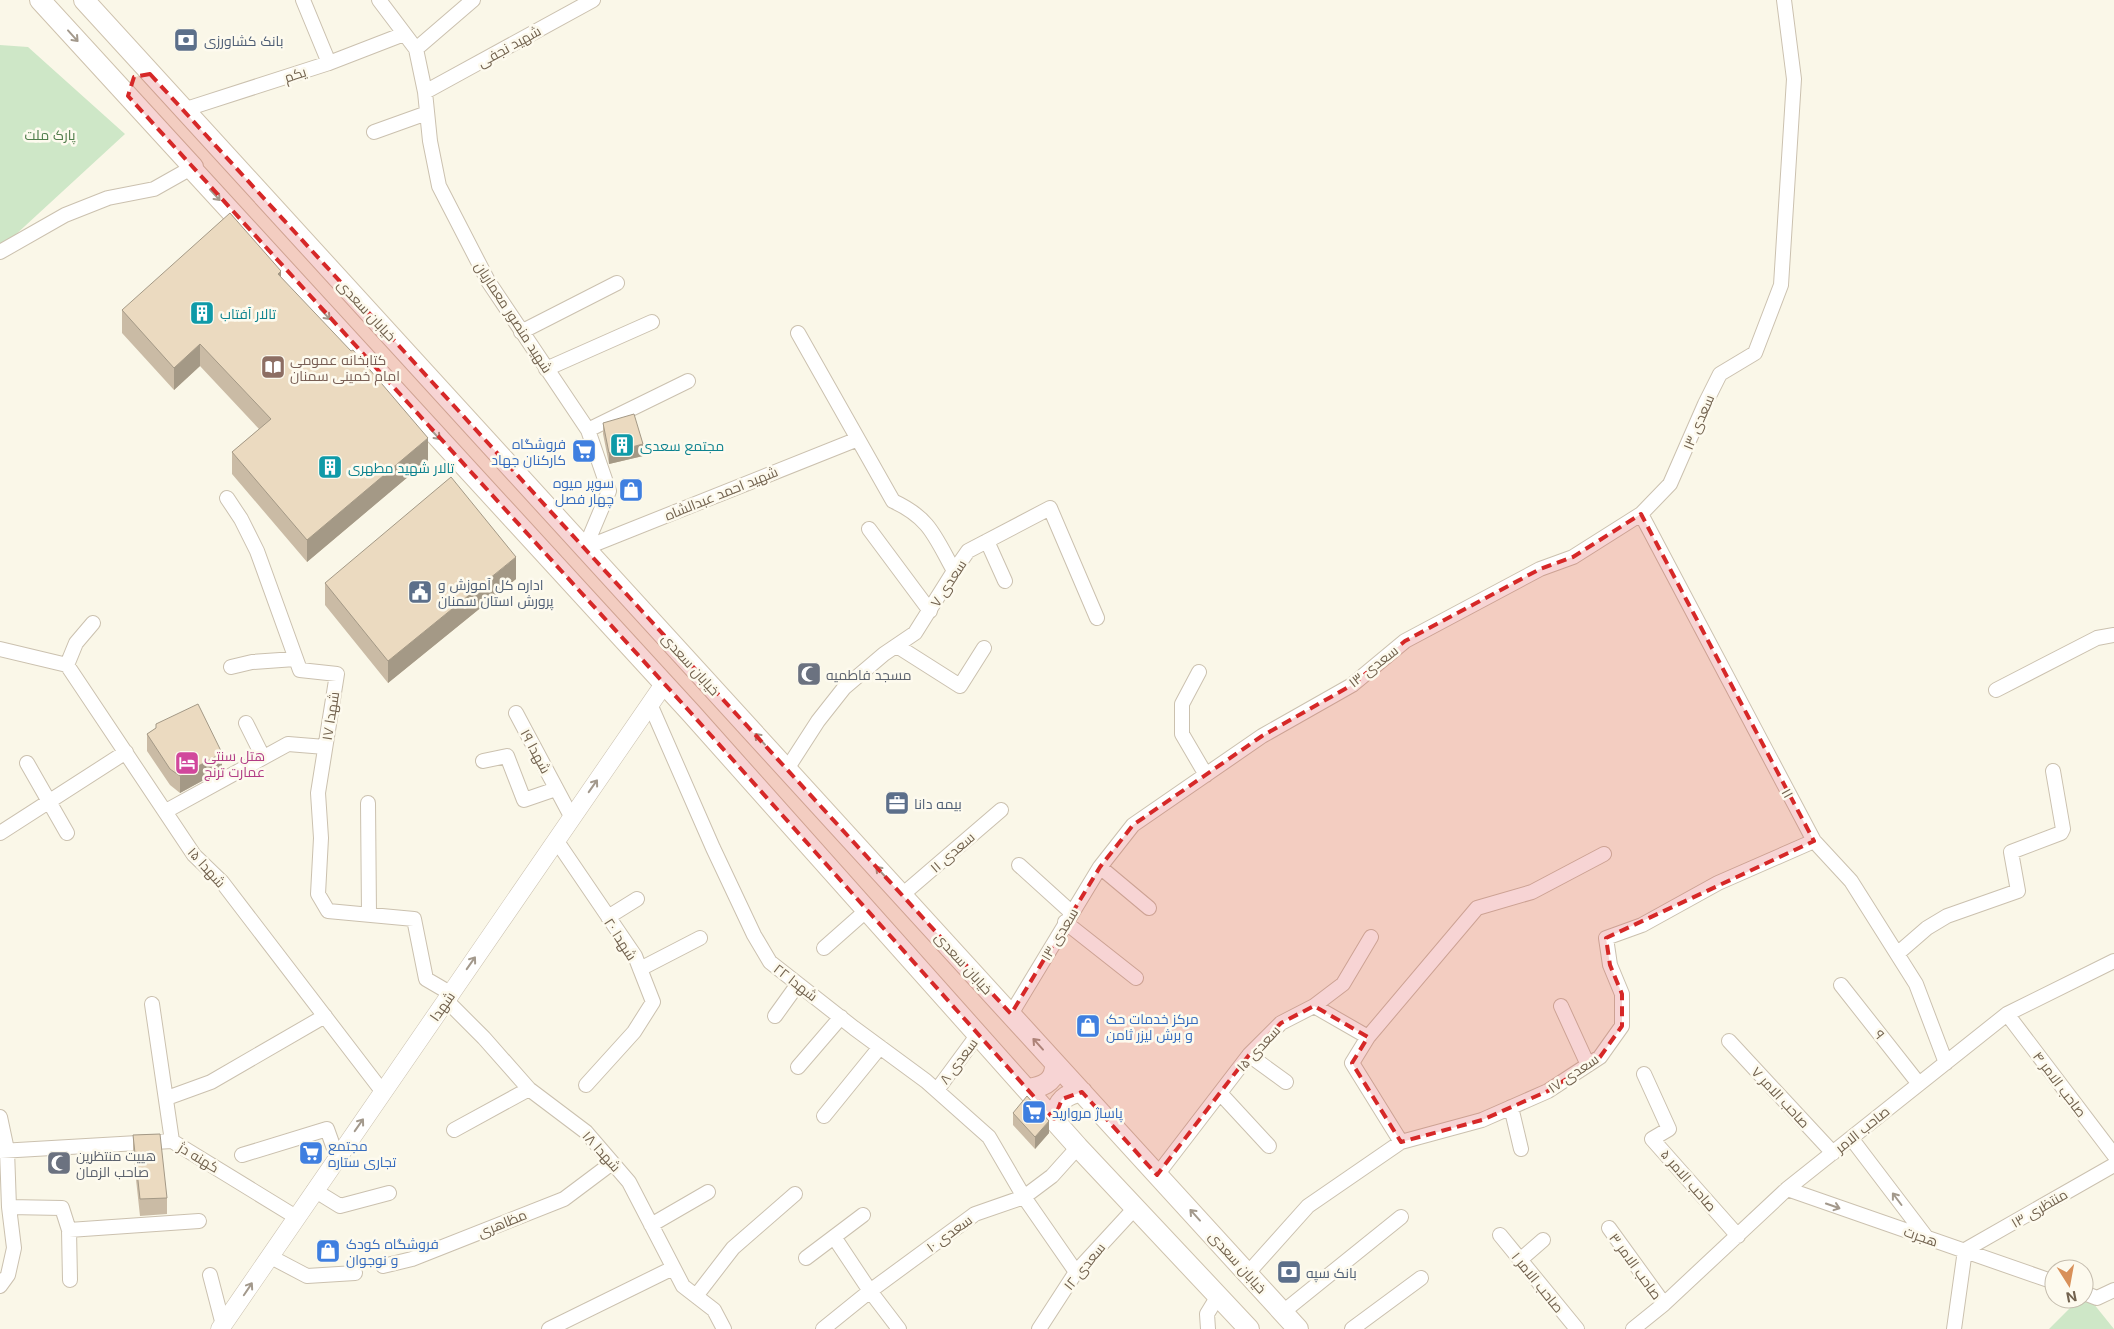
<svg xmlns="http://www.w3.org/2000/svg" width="2114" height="1329" font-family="Inter,Cairo,sans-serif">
<rect width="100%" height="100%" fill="#faf7e8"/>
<path fill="#cee7c7" d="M 0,45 L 28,47 L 125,134 L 0,249 Z
M 2085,1293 L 2114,1329 L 2049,1329 L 2079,1299 L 2084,1299 Z"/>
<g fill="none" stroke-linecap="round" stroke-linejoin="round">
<defs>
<path id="minor" d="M 303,0 L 329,63
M 379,0 L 416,49 L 425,92 L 430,141 L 439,186 L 488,281 L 588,430 L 609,491 L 585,548
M 416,49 L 473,0
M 425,92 L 593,0
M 183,110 L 329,63 L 404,34
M 374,132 L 427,113
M 0,252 L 65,215 L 108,198 L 154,189 L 193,167
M 521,332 L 617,283
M 798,333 L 893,501 C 930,518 935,537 954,571
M 546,369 L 652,322
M 588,430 L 688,381
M 227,498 L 241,519 L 257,551 L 300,670 L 337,674 L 318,793 L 321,838 L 318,894 L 328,911 L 414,919 L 426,979 L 450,993
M 1641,514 L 1814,841 L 1851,881 L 1916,984 L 1946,1063
M 869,529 L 930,611
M 987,541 L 1005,581
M 585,548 L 858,439
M 897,646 L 960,686 L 984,648
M 0,649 L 67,665 L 194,855 L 222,882 L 382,1091
M 67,665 L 76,643 L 93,623
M 231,667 L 252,662 L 295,659
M 1199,672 L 1182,704 L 1182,734 L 1206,775
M 1996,690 L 2097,638 L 2114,635
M 650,704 L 713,848 L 754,935 L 770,962 L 854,1028 L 926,1081 L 989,1137 L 1024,1197 L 1076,1272
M 516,713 L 572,818
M 246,723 L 263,757
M 483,761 L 507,756 L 524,800 L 556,789
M 27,763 L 67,833
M 787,769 L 818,721 L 844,688 L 884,654 L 915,633 L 954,571 L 968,551 L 1050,508 L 1097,618
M 368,803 L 369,914
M 166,811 L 288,744 L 325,747
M 0,833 L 126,752
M 556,840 L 635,956 L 653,1002 L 634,1032 L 586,1085
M 1019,865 L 1072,913
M 1100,867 L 1149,908
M 902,895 L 1001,810
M 608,917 L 637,899
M 1065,922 L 1136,978
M 824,948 L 867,910
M 1897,954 L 1927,928 L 1947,916 L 2018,891 L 2011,852 L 2061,833 L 2063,829 L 2053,771
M 640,969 L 700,938
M 1841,985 L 1919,1084
M 446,1000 L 484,1038 L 529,1089 L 586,1132 L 629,1182 L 683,1286 L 714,1310 L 724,1329
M 152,1004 L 172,1141
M 1314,1006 L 1368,1037
M 1561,1006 L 1588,1065
M 1011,1014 L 1100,867 L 1133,825 L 1262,736 L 1352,685 L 1405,641 L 1540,569 L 1573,557 L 1641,514 L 1670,484 L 1705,404 L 1720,374 L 1755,353 L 1781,285 L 1794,79 L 1784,0
M 2007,1014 L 2114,1155
M 775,1016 L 798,984
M 1729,1041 L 1833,1153
M 1249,1055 L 1286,1082
M 798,1067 L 841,1017
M 1644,1074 L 1669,1129 L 1652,1139 L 1738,1236
M 937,1090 L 979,1033
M 1220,1093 L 1269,1146
M 167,1098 L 211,1082 L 325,1016
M 1511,1107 L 1521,1149
M 824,1116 L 880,1047
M 0,1117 L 7,1150 L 9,1207 L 14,1248 L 8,1275 L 0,1286
M 454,1130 L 529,1089
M 1851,1138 L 1927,1238
M 1401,1142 L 1352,1063 L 1368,1037 L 1477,908 L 1532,892 L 1604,854
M 0,1151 L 172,1141 L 296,1217
M 242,1155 L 327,1129 L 337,1157
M 1157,1175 L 1249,1055 L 1281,1023 L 1314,1006 L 1343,984 L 1371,937
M 1787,1189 L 2054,1282
M 314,1190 L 340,1206 L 389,1193
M 9,1207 L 62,1208 L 69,1230 L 199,1221
M 651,1225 L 708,1192
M 1609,1228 L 1664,1304
M 69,1230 L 70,1280
M 1500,1235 L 1577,1329
M 834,1237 L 870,1291 L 899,1329
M 269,1256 L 307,1276 L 355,1273
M 806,1258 L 863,1215
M 1520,1260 L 1543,1240
M 383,1266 L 412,1259 L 564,1199 L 612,1163
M 1248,1273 L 1308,1206 L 1401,1142 L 1482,1120 L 1548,1091 L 1600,1057 L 1622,1026 L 1622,994 L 1610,965 L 1606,938 L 1642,925 L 1718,883 L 1814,841
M 210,1275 L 223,1325
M 2084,1293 L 2097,1298 L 2114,1290
M 696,1296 L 733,1248 L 795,1194
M 1283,1312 L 1401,1217
M 549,1329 L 673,1268
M 823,1329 L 870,1291 L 975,1214 L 1024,1197 L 1052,1176 L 1078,1147
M 1039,1329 L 1076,1272 L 1135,1208
M 1208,1329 L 1207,1314 L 1218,1296
M 1352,1329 L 1421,1278
M 1633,1329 L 1664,1304 L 1787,1189 L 2007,1014 L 2114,961
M 1954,1329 L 1965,1250 L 2114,1165"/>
<path id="tertiary" d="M 220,1329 L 664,684"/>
<path id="secondary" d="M 40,0 L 193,167 L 192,169 L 691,713 L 1078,1147 L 1249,1329
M 84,0 L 1298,1329
M 1027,1089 C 1044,1087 1056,1081 1055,1063
M 1054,1119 C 1057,1103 1065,1093 1082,1092"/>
</defs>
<use href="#minor" stroke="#cbc1af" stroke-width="16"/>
<use href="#tertiary" stroke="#cbc1af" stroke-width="19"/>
<use href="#secondary" stroke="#cec2ad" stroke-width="22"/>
<use href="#minor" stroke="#fff" stroke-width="14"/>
<use href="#tertiary" stroke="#fff" stroke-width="18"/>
<use href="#secondary" stroke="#fff" stroke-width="20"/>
</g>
<path fill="#cabba5" d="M 281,277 L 428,460 L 307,562 L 232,474 L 232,452 L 259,429 L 200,366 L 174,390 L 122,333 L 122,310 Z
M 603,423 L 643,456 L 609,464 L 603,434 Z
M 516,579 L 388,683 L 325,605 L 325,583 Z
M 156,728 L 222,770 L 180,793 L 170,785 L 147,751 L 147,734 Z
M 1013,1113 L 1049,1133 L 1035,1149 L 1013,1125 Z
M 133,1135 L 167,1198 L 167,1214 L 140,1216 L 133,1152 Z"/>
<path fill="#a49986" d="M 281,271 L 281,293 L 278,274 Z
M 200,344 L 200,366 L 174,390 L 174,368 Z
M 428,438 L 428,460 L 307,562 L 307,540 Z
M 643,444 L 643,456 L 609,464 L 609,453 Z
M 516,557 L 516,579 L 388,683 L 388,661 Z
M 222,753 L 222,770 L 180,793 L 180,776 Z
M 1049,1121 L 1049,1133 L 1035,1149 L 1035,1137 Z"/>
<path fill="#ebdac0" stroke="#a49986" d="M 230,213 L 281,271 L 278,274 L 351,351 L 353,350 L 428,438 L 307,540 L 232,452 L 271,419 L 200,344 L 174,368 L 122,310 Z
M 634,414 L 643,444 L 609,453 L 603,423 Z
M 451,477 L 516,557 L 388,661 L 325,583 Z
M 198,704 L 222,753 L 180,776 L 170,769 L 147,734 L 156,728 L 156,724 Z
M 1027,1096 L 1049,1121 L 1035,1137 L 1013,1113 Z
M 160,1134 L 167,1198 L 140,1199 L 133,1135 Z"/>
<defs><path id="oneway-shaft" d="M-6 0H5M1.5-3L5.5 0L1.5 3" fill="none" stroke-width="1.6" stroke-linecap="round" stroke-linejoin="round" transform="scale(1.25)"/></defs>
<g stroke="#a3998c">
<use href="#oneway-shaft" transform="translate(73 36) rotate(48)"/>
<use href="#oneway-shaft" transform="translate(215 195) rotate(47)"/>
<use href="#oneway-shaft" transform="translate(325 314) rotate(47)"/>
<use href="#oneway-shaft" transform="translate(435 434) rotate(47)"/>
<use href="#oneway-shaft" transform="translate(760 739) rotate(-132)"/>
<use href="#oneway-shaft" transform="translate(593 786) rotate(-55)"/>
<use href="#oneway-shaft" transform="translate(881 872) rotate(-133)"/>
<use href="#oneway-shaft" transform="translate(471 963) rotate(-55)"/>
<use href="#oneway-shaft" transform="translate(1038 1044) rotate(-132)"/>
<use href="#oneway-shaft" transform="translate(359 1125) rotate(-55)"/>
<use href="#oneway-shaft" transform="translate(1897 1199) rotate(-127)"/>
<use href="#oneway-shaft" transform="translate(1833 1206) rotate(19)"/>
<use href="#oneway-shaft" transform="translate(1195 1215) rotate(-132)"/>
<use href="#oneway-shaft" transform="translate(248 1289) rotate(-56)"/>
</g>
<path fill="#d62828" fill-opacity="0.2" stroke="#d62828" stroke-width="4" stroke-dasharray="10 6" stroke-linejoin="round" d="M 150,74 L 1011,1014 L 1100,867 L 1133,825 L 1262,736 L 1352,685 L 1405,641 L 1540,569 L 1573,557 L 1641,514 L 1814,841 L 1606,938 L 1610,965 L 1622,994 L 1622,1026 L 1600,1057 L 1548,1091 L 1482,1120 L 1401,1142 L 1352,1063 L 1368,1037 L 1314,1006 L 1281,1023 L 1249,1055 L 1157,1175 L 1082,1092 L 1062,1099 L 1054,1119 L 691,713 L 128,96 L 134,77 Z"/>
<defs>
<symbol id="bank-square" viewBox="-11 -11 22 22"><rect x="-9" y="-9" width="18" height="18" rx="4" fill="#5c6f8a" stroke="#fdfaee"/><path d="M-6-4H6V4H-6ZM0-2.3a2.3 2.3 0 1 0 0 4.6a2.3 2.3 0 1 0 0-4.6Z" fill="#fff"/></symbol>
<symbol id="building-square" viewBox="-11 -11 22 22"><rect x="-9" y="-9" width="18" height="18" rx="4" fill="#0f9aa8" stroke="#fdfaee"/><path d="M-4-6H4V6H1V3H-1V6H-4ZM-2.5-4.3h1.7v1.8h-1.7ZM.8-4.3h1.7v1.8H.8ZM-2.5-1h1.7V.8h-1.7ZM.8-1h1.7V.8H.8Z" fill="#fff"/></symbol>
<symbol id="library-square" viewBox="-11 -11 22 22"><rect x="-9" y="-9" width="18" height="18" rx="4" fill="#8d6e63" stroke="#fdfaee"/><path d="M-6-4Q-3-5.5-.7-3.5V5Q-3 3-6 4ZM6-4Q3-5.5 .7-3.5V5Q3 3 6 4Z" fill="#fff"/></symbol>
<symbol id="supermarket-square" viewBox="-11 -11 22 22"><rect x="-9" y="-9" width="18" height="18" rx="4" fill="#3f7fe0" stroke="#fdfaee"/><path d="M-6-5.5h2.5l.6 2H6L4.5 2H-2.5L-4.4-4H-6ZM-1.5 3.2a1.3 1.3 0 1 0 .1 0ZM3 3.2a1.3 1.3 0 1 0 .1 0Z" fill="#fff"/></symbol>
<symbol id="shop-square" viewBox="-11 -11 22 22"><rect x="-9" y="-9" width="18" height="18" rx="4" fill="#3f7fe0" stroke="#fdfaee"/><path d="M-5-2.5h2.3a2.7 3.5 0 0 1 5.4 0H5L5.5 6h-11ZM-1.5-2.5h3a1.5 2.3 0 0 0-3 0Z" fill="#fff"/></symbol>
<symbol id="civic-square" viewBox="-11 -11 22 22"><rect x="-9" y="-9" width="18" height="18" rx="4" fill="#5c6f8a" stroke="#fdfaee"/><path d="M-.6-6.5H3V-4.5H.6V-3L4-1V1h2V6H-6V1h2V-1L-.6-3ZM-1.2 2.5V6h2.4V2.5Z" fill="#fff"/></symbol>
<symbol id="mosque-square" viewBox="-11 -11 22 22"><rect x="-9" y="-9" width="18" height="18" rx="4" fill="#6b7280" stroke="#fdfaee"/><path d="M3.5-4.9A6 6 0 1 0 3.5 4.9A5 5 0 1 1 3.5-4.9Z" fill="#fff"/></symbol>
<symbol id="hotel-square" viewBox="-11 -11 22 22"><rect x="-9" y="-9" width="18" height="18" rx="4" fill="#d1479c" stroke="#fdfaee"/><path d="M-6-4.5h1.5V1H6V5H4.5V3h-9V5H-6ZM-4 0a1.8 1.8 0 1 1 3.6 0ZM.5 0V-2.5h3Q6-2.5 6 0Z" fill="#fff"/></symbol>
<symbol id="office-square" viewBox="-11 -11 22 22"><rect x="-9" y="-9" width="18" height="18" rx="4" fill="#5c6f8a" stroke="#fdfaee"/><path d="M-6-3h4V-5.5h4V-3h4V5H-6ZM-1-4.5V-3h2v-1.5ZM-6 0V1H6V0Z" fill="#fff"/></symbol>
</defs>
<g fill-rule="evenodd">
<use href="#bank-square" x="172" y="26" width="28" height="28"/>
<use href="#building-square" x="188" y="299" width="28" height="28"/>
<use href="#library-square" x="259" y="353" width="28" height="28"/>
<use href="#building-square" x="608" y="431" width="28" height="28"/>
<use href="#supermarket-square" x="570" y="437" width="28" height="28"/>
<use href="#building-square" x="316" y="453" width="28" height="28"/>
<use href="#shop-square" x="617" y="476" width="28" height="28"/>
<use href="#civic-square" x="406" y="578" width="28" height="28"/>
<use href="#mosque-square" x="795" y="660" width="28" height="28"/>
<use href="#hotel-square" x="173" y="749" width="28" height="28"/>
<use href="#office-square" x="883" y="789" width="28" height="28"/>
<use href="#shop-square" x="1074" y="1012" width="28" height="28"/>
<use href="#supermarket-square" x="1020" y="1098" width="28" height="28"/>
<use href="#supermarket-square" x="297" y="1139" width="28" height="28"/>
<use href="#mosque-square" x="45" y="1149" width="28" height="28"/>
<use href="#shop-square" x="314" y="1237" width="28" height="28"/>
<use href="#bank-square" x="1275" y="1258" width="28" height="28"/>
</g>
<g text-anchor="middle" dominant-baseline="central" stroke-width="5" stroke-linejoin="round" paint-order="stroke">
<g font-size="14" fill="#4e5e75" stroke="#fdfaee" text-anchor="start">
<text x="204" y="40">بانک کشاورزی</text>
<text x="438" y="584">اداره کل آموزش و<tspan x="438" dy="16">پرورش استان سمنان</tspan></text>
<text x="914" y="803">بیمه دانا</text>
<text x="1306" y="1272">بانک سپه</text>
</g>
<g font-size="14" fill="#72624e" stroke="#fdfaee">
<text transform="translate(509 46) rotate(-29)">شهید نجفی</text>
<text transform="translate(295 74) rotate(-18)">یکم</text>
<text transform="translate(367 310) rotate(47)">خیابان سعدی</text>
<text transform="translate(514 317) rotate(57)">شهید منصور معماریان</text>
<text transform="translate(1698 422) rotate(-67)">سعدی ۱۳</text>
<text transform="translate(721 493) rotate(-22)">شهید احمد عبدالشاه</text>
<text transform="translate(948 583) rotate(-57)">سعدی ۷</text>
<text transform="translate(691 664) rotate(48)">خیابان سعدی</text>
<text transform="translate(1373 666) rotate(-38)">سعدی ۱۳</text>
<text transform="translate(330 716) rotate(-81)">شهدا ۱۷</text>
<text transform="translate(536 751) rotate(62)">شهدا ۱۹</text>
<text transform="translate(1788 793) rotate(62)">۱۱</text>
<text transform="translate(952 852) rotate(-41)">سعدی ۱۱</text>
<text transform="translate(207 867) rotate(48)">شهدا ۱۵</text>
<text transform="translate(1059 934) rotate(-59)">سعدی ۱۳</text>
<text transform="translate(621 939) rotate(57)">شهدا ۲۰</text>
<text transform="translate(964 963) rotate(48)">خیابان سعدی</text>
<text transform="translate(796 982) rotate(38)">شهدا ۲۲</text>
<text transform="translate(442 1006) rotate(-55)">شهدا</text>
<text transform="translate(1880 1034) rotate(51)">۹</text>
<text transform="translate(1258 1048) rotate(-47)">سعدی ۱۵</text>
<text transform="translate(958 1061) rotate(-53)">سعدی ۸</text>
<text transform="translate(1573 1073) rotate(-34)">سعدی ۱۷</text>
<text transform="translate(2060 1084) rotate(53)">صاحب الامر ۴</text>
<text transform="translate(1781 1097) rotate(47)">صاحب الامر ۷</text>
<text transform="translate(1862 1129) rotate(-39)">صاحب الامر</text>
<text transform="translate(602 1151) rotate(48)">شهدا ۱۸</text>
<text transform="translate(199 1157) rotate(31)">کهنه دژ</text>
<text transform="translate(1689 1180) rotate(49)">صاحب الامر ۵</text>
<text transform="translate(2039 1208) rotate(-30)">منتظری ۱۳</text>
<text transform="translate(502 1223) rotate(-22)">مظاهری</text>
<text transform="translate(949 1233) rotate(-36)">سعدی ۱۰</text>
<text transform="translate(1921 1236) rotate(19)">هجرت</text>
<text transform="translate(1238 1262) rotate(48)">خیابان سعدی</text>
<text transform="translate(1084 1266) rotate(-51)">سعدی ۱۲</text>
<text transform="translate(1636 1266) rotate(54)">صاحب الامر ۳</text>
<text transform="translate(1538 1282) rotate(51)">صاحب الامر ۱</text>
</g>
<g font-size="14" fill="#4f7c4a" stroke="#fdfaee">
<text x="50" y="134">پارک ملت</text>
</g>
<g font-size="14" fill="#0d838f" stroke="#fdfaee" text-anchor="start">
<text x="220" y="313">تالار آفتاب</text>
<text x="640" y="445">مجتمع سعدی</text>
<text x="348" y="467">تالار شهید مطهری</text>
</g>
<g font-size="14" fill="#785e54" stroke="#fdfaee" text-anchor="start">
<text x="290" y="359">کتابخانه عمومی<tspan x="290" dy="16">امام خمینی سمنان</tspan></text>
</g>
<g font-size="14" fill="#366cbe" stroke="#fdfaee" text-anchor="start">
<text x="566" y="443" text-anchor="end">فروشگاه<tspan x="566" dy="16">کارکنان جهاد</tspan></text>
<text x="614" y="482" text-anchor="end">سوپر میوه<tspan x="614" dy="16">چهار فصل</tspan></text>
<text x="1106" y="1018">مرکز خدمات حک<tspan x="1106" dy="16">و برش لیزر ثامن</tspan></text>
<text x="1052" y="1112">پاساژ مروارید</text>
<text x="328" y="1145">مجتمع<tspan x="328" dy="16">تجاری ستاره</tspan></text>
<text x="346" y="1243">فروشگاه کودک<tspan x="346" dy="16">و نوجوان</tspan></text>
</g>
<g font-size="14" fill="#5b616d" stroke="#fdfaee" text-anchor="start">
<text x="826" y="674">مسجد فاطمیه</text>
<text x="76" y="1155">هییت منتظرین<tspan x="76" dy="16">صاحب الزمان</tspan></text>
</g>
<g font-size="14" fill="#b23c85" stroke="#fdfaee" text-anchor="start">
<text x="204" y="755">هتل سنتی<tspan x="204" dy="16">عمارت ترنج</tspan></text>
</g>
</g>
<g transform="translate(2069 1284) rotate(169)"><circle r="24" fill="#fdfaee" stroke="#c5bdae"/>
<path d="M0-4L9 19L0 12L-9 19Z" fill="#d89059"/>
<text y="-8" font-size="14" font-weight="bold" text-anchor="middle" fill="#72624e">N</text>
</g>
</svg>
